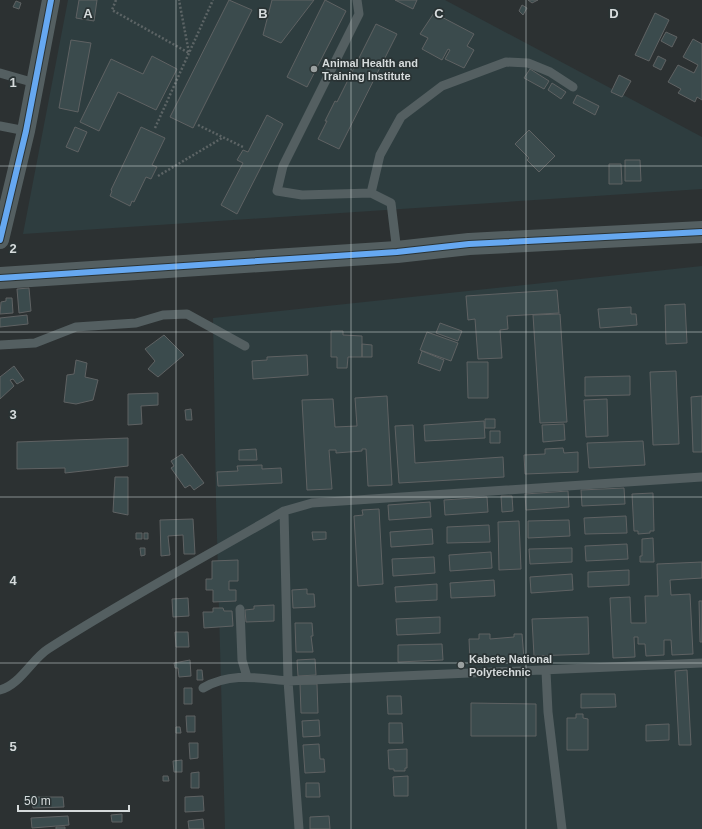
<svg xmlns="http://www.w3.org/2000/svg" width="702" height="829" font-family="Helvetica,sans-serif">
<rect width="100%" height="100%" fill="#2c3132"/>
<path fill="#2e3d3f" d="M 68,0 L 445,0 L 702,137 L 702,189 L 23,234 Z
M 702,266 L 702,829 L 225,829 L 216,501 L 213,318 Z"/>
<path fill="#3b4b4d" stroke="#5f6263" d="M 79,0 L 97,0 L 94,21 L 76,18 Z
M 229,0 L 252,10 L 193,128 L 170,117 Z
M 272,0 L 314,0 L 281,43 L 263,35 Z
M 325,0 L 346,11 L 307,87 L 287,77 Z
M 395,0 L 417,0 L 413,9 Z
M 528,0 L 538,0 L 532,3 Z
M 16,1 L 21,3 L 19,9 L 13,7 Z
M 522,5 L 527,8 L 523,15 L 519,11 Z
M 434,13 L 474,34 L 467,46 L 474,50 L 464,68 L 445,59 L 450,50 L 448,49 L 442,60 L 422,49 L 428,38 L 420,34 Z
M 655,13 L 669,20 L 649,61 L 635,55 Z
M 376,24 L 397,34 L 339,149 L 318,139 L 327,121 L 325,121 L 335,101 L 337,102 Z
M 666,32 L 677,37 L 672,47 L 661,41 Z
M 693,39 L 702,44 L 702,100 L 697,97 L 695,102 L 678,93 L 681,89 L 668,82 L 678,65 L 694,73 L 698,65 L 683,57 Z
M 71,40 L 91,43 L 78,112 L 59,108 Z
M 152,56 L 177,69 L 156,110 L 118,92 L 99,131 L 80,122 L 111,59 L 143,74 Z
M 658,56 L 666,60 L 661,70 L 653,66 Z
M 530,69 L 549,81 L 544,89 L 524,78 Z
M 619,75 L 631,81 L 622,97 L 611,92 Z
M 552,83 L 566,92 L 561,99 L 548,90 Z
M 577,95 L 599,106 L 595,115 L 573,103 Z
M 267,115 L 283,124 L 237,214 L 221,205 L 243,163 L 237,160 L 243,150 L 248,152 Z
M 75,127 L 87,132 L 78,152 L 66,147 Z
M 141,127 L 165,138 L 152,165 L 157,167 L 151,179 L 146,177 L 134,202 L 132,201 L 130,206 L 110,196 L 112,191 L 111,190 Z
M 529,130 L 555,156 L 539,172 L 527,160 L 529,158 L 515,144 Z
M 625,160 L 640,160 L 641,181 L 625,181 Z
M 609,164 L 621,164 L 622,184 L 609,184 Z
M 29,288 L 31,311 L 19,313 L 17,289 Z
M 557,290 L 559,313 L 507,316 L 508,329 L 500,330 L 502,358 L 478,359 L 475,319 L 468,320 L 466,296 Z
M 6,298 L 12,298 L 13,313 L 0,314 L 1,302 L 6,301 Z
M 685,304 L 687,343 L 666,344 L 665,305 Z
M 631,307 L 631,314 L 636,314 L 637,325 L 600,328 L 598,309 Z
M 560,314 L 567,422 L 540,423 L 533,315 Z
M 27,315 L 28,324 L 0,327 L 0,318 Z
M 440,323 L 462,331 L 458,341 L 436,333 Z
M 331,331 L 343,331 L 343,335 L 362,336 L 362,357 L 348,357 L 347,368 L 337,368 L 337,357 L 331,357 Z
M 427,332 L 458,343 L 451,361 L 420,350 Z
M 164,335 L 184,355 L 158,377 L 148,369 L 155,361 L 145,349 Z
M 362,344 L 372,345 L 372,357 L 362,357 Z
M 422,351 L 444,360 L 440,371 L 418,363 Z
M 307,355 L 308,375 L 253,379 L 252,361 L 267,360 L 267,357 Z
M 76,360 L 87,363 L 85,377 L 98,380 L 93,400 L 76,404 L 64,402 L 67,375 L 74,374 Z
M 467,362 L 488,362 L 488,398 L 468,398 Z
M 14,366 L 24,380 L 17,384 L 13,379 L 10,380 L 14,386 L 0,399 L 0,377 Z
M 676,371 L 679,444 L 653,445 L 650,372 Z
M 630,376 L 630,395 L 585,396 L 585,377 Z
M 158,393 L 158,405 L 141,406 L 142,424 L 128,425 L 128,394 Z
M 387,396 L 392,485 L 368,486 L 366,449 L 362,449 L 362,451 L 336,453 L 336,450 L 329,450 L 332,489 L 307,490 L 302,400 L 333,399 L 335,427 L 357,426 L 355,398 Z
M 702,396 L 702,452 L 693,452 L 691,397 Z
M 607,399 L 608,436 L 586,437 L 584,400 Z
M 191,409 L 192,420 L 186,420 L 185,410 Z
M 485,419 L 495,419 L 495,428 L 485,428 Z
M 484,421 L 485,438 L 425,441 L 424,425 Z
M 564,424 L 565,440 L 543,442 L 542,425 Z
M 413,425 L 415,463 L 503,457 L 504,477 L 399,483 L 395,426 Z
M 490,431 L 500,431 L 500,443 L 490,443 Z
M 128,438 L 128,466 L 65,473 L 65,468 L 17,469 L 17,442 Z
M 643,441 L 645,465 L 589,468 L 587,443 Z
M 563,448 L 564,453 L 578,452 L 578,472 L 525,474 L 524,455 L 545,454 L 545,449 Z
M 256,449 L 257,460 L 239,460 L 239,450 Z
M 182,454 L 204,483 L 194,490 L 190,485 L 185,488 L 171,468 L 174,466 L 171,461 Z
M 262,465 L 262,469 L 281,468 L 282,483 L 218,486 L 217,472 L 238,471 L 237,466 Z
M 115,477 L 128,477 L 128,515 L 113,512 Z
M 624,488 L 625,504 L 582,506 L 581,490 Z
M 568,491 L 569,507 L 526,510 L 525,494 Z
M 653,493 L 654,531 L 650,531 L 650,533 L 638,534 L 638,531 L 634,531 L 632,494 Z
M 501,496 L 512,496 L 513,511 L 502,512 Z
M 487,497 L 488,512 L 445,515 L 444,500 Z
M 430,502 L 431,517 L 389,520 L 388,505 Z
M 379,509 L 383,584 L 358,586 L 354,516 L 363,515 L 362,510 Z
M 626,516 L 627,533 L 585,534 L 584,518 Z
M 193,519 L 195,554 L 184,554 L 183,535 L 168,536 L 170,555 L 161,556 L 160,520 Z
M 569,520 L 570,536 L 528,538 L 528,521 Z
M 519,521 L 521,569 L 499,570 L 498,522 Z
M 489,525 L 490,542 L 447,543 L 447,527 Z
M 432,529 L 433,544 L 391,547 L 390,532 Z
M 312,532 L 326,532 L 326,539 L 313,540 Z
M 136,533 L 142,533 L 142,539 L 136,539 Z
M 144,533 L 148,533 L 148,539 L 144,539 Z
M 653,538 L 654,562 L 640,562 L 640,556 L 642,556 L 642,539 Z
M 627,544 L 628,559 L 586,561 L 585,546 Z
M 140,548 L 145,548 L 145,555 L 141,556 Z
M 572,548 L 572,562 L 530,564 L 529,549 Z
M 491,552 L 492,568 L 450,571 L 449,555 Z
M 434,557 L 435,573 L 393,576 L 392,559 Z
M 238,560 L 238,581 L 229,581 L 229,590 L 236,590 L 236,601 L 213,602 L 213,590 L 206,590 L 206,579 L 212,579 L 212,561 Z
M 702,562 L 702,578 L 670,580 L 671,595 L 690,594 L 693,654 L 672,655 L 671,640 L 664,640 L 664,655 L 646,656 L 645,644 L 638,644 L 638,637 L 634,637 L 635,657 L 613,658 L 610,598 L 630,597 L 631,623 L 646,623 L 645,596 L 658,596 L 657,564 Z
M 629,570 L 629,585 L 588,587 L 588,572 Z
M 572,574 L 573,590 L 531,593 L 530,577 Z
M 494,580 L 495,596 L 451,598 L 450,583 Z
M 437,584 L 437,600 L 396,602 L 395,587 Z
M 307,589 L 307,594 L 314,594 L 315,607 L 293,608 L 292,590 Z
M 188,598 L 189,616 L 173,617 L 172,599 Z
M 699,601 L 702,601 L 702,642 L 700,642 Z
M 274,605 L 274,621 L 246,622 L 245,610 L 254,609 L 254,606 Z
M 213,608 L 223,608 L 224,611 L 232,611 L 233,626 L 204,628 L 203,612 L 213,612 Z
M 440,617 L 440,633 L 397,635 L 396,619 Z
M 588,617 L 589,654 L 534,656 L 532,619 Z
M 295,623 L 312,623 L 313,636 L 311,636 L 313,652 L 296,652 Z
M 175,632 L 188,632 L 189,647 L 176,647 Z
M 479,634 L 490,634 L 490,639 L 514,637 L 514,634 L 522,634 L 524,659 L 470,662 L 469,639 L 479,639 Z
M 442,644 L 443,660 L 398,662 L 398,645 Z
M 315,659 L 316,675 L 298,676 L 297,660 Z
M 190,660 L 191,676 L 179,677 L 178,668 L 175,668 L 174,663 Z
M 197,670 L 202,670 L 203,680 L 197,680 Z
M 687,670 L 691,745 L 679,745 L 675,671 Z
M 300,684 L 317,684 L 318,713 L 301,713 Z
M 184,688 L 192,688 L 192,704 L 184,704 Z
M 581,694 L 615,694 L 616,707 L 581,708 Z
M 387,696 L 401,696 L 402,714 L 388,714 Z
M 471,703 L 536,704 L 536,736 L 471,736 Z
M 576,714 L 583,714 L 583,718 L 588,719 L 588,750 L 567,750 L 567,718 L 576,718 Z
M 186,716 L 195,716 L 195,732 L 187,732 Z
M 319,720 L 320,736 L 303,737 L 302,721 Z
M 389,723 L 402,723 L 403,743 L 389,743 Z
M 669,724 L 669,740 L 646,741 L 646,725 Z
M 176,727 L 180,727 L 181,733 L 176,733 Z
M 189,743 L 198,743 L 198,758 L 190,759 Z
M 319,744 L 320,759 L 324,759 L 325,772 L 305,773 L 303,745 Z
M 407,749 L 407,768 L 405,768 L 405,771 L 394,771 L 394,769 L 389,769 L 388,750 Z
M 182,760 L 182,772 L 174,772 L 173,761 Z
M 199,772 L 199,788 L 191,788 L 191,773 Z
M 163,776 L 168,776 L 169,781 L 163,781 Z
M 408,776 L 408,796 L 394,796 L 393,777 Z
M 306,783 L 319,783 L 320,797 L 306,797 Z
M 203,796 L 204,811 L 185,812 L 185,797 Z
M 36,797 L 63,797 L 64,807 L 33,808 L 32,802 L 36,802 Z
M 122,814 L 122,822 L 112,822 L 111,815 Z
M 68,816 L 69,825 L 32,828 L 31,818 Z
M 329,816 L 330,829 L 310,829 L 310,817 Z
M 203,819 L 204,829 L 189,829 L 188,821 Z
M 56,827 L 65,827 L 65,829 L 56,829 Z"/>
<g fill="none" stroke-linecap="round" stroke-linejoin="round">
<path stroke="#5c6465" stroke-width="2.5" stroke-dasharray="2 2" stroke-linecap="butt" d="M 116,0 L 112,10 L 189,53 L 179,0
M 198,125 L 243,147
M 155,128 L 213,0
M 158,176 L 222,138"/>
<path stroke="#545f61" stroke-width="9" d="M 357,0 L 359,14 L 283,166 L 277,191 L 302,195 L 371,193 L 391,203 L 397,252
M 0,73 L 35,83
M 0,126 L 26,131
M 371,193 L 380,155 L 401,117 L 442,86 L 506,62 L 528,63 L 550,72 L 573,87
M 0,345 L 35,343 L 76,327 L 136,323 L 163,315 L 187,314 L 245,346
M 284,511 L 288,681 L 299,829
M 240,609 L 242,660 L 247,677
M 546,671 L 548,712 L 562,829
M 203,688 C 231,672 257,678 288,681 L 702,663
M 0,690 C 20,685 32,659 48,649 C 124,600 205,557 284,511 L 312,503 L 702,477"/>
<path stroke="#545f61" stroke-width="18" d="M 0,240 L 26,131 L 51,0"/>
<path stroke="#545f61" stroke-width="22" d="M 0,278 L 397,252 L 469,244 L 702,232"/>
<defs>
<path id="cycleway" d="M 0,240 L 26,131 L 51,0
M 0,278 L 397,252 L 469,244 L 702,232"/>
</defs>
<use href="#cycleway" stroke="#2a3334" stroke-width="8"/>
<use href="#cycleway" stroke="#66a8f1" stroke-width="6"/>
</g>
<path fill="none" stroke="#d6dbdc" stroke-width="1" stroke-opacity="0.55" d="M 176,0 L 176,829M 351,0 L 351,829M 526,0 L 526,829M 0,166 L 702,166M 0,332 L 702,332M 0,497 L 702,497M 0,663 L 702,663"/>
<g fill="#9aa0a0" stroke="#2a3334" stroke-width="1.5">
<circle cx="314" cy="69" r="4"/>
<circle cx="461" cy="665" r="4"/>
</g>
<g text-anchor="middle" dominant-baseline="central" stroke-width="3.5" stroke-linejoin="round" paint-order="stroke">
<g font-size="11" font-weight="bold" fill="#d6dbdc" stroke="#2a3334" text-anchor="start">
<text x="322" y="63">Animal Health and<tspan x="322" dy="13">Training Institute</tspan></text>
<text x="469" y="659">Kabete National<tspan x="469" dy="13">Polytechnic</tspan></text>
</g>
</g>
<g font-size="13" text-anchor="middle" font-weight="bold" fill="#d6dbdc" stroke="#2a3334" stroke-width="3.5" stroke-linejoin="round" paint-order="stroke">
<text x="88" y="18">A</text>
<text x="263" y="18">B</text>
<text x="439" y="18">C</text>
<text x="614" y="18">D</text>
<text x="13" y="87">1</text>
<text x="13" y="253">2</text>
<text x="13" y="419">3</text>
<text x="13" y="585">4</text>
<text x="13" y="751">5</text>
</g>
<path d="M18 805v6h111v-6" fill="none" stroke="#d6dbdc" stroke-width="2"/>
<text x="24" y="805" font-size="12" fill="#d6dbdc" stroke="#2a3334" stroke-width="3" paint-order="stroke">50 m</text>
</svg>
